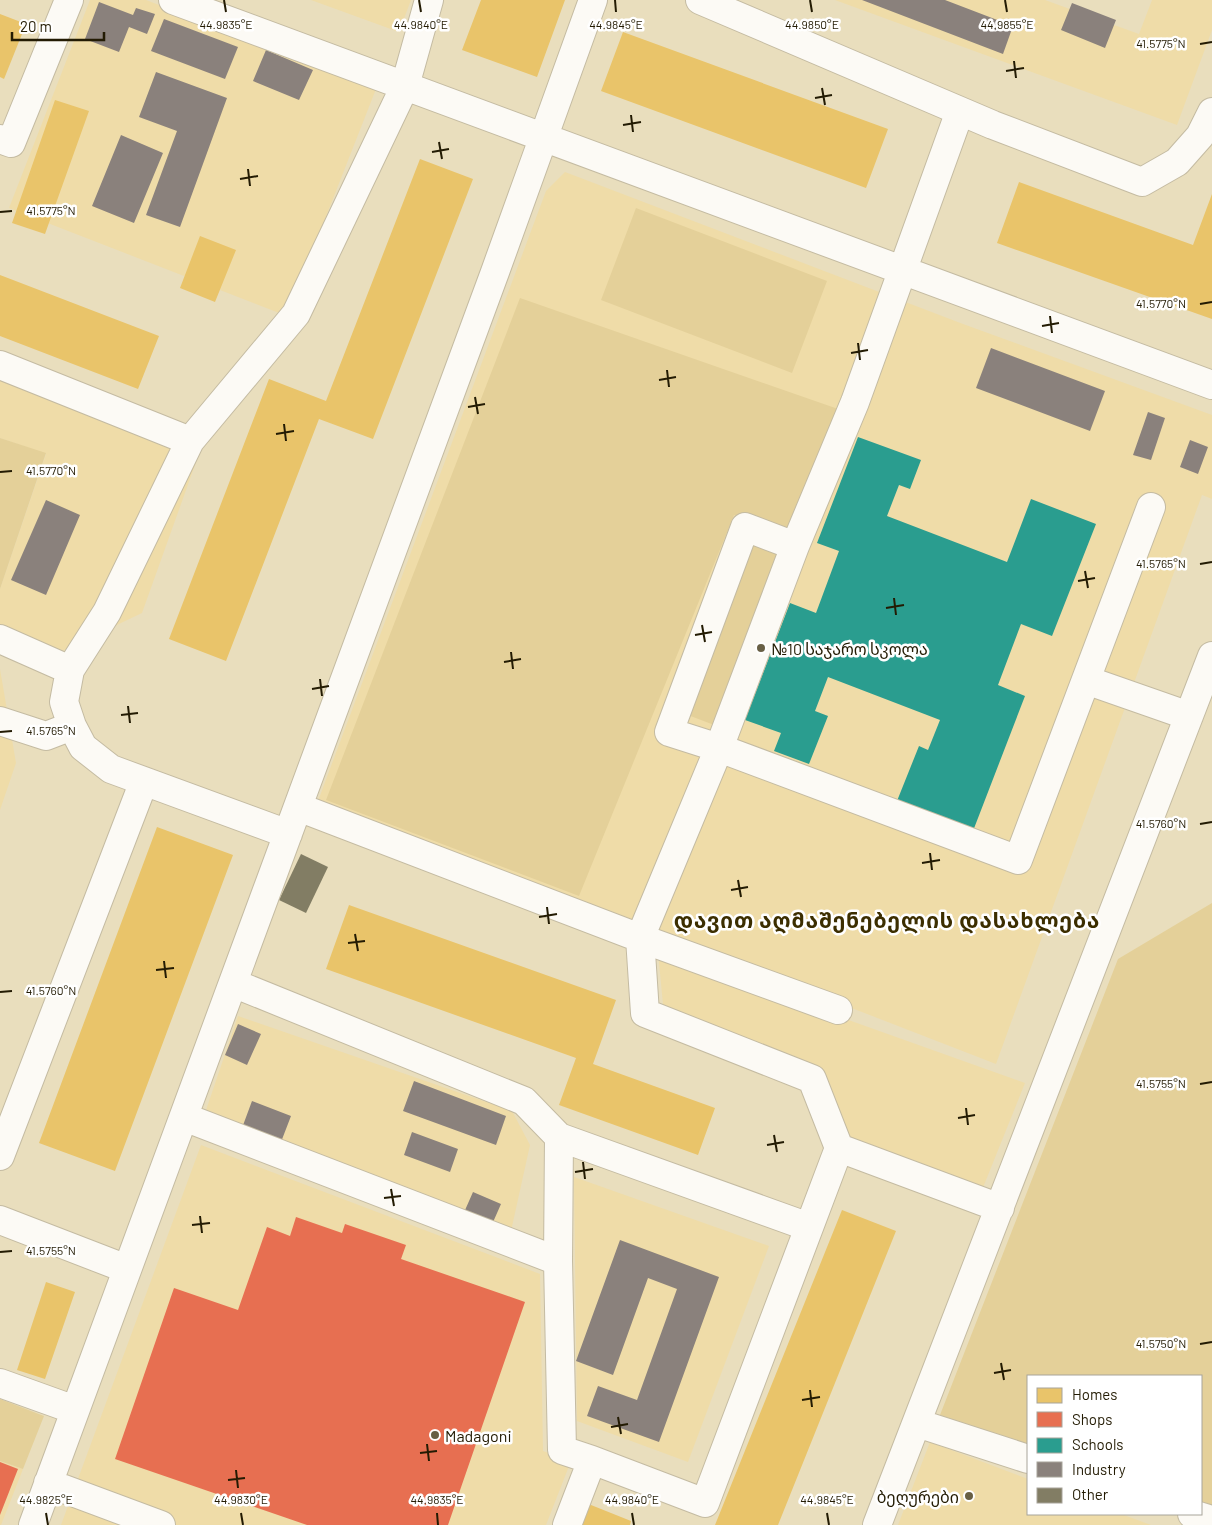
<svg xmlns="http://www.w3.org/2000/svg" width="1212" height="1525" font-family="Barlow,'Noto Sans Georgian',sans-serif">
<rect width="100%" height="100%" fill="#e9debd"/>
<path fill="#efdca8" d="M 90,0 L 146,0 L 376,89 L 287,316 L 9,208 Z
M 311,0 L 411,0 L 399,32 Z
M 835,0 L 1045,0 L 1139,34 L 1152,0 L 1212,0 L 1212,30 L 1177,125 Z
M 565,172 L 963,324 L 1212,415 L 1212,499 L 1202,495 L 996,1064 L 318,801 L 546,191 Z
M 0,363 L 205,437 L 142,613 L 60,652 L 0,628 L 0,589 L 46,454 L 0,438 Z
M 0,669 L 16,763 L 0,810 Z
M 658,952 L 1025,1083 L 982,1190 L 839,1137 L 815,1075 L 664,1015 Z
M 238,1016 L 512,1111 L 530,1145 L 511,1231 L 204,1116 Z
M 201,1145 L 540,1274 L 543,1451 L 571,1461 L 546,1525 L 61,1525 Z
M 574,1177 L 769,1246 L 688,1462 L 577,1421 Z
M 930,1442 L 1028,1479 L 1028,1514 L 1121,1514 L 1151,1525 L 898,1525 Z
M 0,1461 L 23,1469 L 1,1525 L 0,1525 Z"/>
<path fill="#e4d099" d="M 636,208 L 827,281 L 792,373 L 601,300 Z
M 520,298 L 841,410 L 787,534 L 734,515 L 579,896 L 326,800 Z
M 0,438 L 46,453 L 0,589 Z
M 744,538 L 787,554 L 722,728 L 680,712 Z
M 1212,903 L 1212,1506 L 1201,1503 L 1201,1376 L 1028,1376 L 1028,1445 L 940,1415 L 1118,959 Z
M 0,1399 L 44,1416 L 23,1469 L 0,1461 Z"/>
<path fill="#e9c46a" d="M 481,0 L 565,0 L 537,77 L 462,50 Z
M 0,14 L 26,24 L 4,79 L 0,77 Z
M 623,32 L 888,129 L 866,188 L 601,91 Z
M 55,100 L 89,111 L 45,234 L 12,223 Z
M 420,159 L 473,179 L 373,439 L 319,419 L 226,661 L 169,639 L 269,379 L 326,401 Z
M 1019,182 L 1193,245 L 1212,194 L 1212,319 L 997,243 Z
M 200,236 L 236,250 L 215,302 L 180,288 Z
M 0,275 L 159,336 L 138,389 L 0,336 Z
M 157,827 L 233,855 L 115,1171 L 39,1143 Z
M 349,905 L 616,1000 L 593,1064 L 715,1108 L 698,1155 L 559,1105 L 576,1058 L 326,969 Z
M 842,1210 L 896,1231 L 778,1525 L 715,1525 Z
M 46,1282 L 75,1292 L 45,1379 L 17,1370 Z
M 586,1503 L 631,1521 L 630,1525 L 577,1525 Z"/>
<path fill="#e76f51" d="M 296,1217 L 342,1233 L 345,1224 L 406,1245 L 401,1259 L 525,1302 L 448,1525 L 307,1525 L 115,1459 L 174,1288 L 238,1310 L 267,1227 L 290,1236 Z
M 0,1462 L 18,1469 L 0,1515 Z"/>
<path fill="#2a9d8f" d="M 858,437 L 921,460 L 910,489 L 899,485 L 887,516 L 1007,562 L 1031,499 L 1096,524 L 1052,636 L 1021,624 L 998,685 L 1025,696 L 973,831 L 897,801 L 919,746 L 928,750 L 940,720 L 828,677 L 815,711 L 828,716 L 809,764 L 774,751 L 781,733 L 745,720 L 790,603 L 816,613 L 839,551 L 817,543 Z"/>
<path fill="#8a817c" d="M 862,0 L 945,0 L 1013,26 L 1003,54 Z
M 99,2 L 133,15 L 136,8 L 155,14 L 147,34 L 129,27 L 119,52 L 85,39 Z
M 1072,3 L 1116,20 L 1105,48 L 1061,30 Z
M 164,19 L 238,47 L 225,79 L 151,51 Z
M 266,50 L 313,70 L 299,100 L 253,81 Z
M 156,72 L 227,98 L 180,227 L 146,215 L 177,131 L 139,117 Z
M 121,135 L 163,153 L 134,223 L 92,206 Z
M 991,348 L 1105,391 L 1090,431 L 976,388 Z
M 1148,412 L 1165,418 L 1151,460 L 1133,455 Z
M 1190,440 L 1208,447 L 1198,474 L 1180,467 Z
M 46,500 L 80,515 L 46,595 L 11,580 Z
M 238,1024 L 261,1034 L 247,1065 L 225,1055 Z
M 414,1081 L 506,1116 L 496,1145 L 403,1111 Z
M 252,1101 L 291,1116 L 281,1142 L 242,1128 Z
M 412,1132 L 458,1149 L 450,1172 L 404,1155 Z
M 473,1192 L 501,1204 L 490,1229 L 462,1217 Z
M 620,1240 L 719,1277 L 659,1442 L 587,1416 L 598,1386 L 637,1400 L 677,1289 L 648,1278 L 613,1375 L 576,1361 Z"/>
<path fill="#827d64" d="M 301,854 L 328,867 L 306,913 L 279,900 Z"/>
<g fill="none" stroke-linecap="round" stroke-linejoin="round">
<defs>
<path id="minor" d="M 173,0 L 1212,385
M 700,0 L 993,125 L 1142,182 L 1177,162 L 1200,136 L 1212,112
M 0,139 L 11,143 L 69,0
M 0,365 L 190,441
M 795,546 L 745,527 L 669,732 L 719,748 L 1018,860 L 1151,507
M 0,639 L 70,670
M 1086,680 L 1189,716
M 0,721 L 46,736 L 72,726
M 298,807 L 640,938 L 838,1010
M 288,834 L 111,769 L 83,747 L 72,726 L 64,702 L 70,670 L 107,612 L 190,441 L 296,314 L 405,86 L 429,0
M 233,983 L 524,1101 L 559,1137 L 809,1227
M 184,1117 L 558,1261 L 559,1137
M 839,1148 L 1000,1208
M 0,1156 L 144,781
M 0,1220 L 127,1269
M 558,1261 L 562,1450 L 592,1460
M 0,1383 L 75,1410
M 917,1423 L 1028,1459
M 48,1483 L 161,1525
M 1192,1514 L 1212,1520
M 33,1525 L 495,272 L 593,0
M 567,1525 L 592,1460 L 705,1503 L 839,1148 L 812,1079 L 645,1013 L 640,938 L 719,748 L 795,546 L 855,402 L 960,111
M 877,1525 L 1212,656"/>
</defs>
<use href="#minor" stroke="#c4bba2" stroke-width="30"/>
<use href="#minor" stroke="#fcfaf5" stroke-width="28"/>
</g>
<path fill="none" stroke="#231b03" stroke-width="2" d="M 224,0 L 226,12M 419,0 L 421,12M 615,0 L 616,12M 810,0 L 812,12M 1005,0 L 1007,12M 1200,44 L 1212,42M 1014,61 L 1016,78M 1006,71 L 1024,68M 822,88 L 825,105M 815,98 L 832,95M 631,115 L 633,132M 623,125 L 641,122M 439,142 L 442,159M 432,152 L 449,149M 248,169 L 250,186M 240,179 L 258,176M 0,212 L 12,211M 1200,304 L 1212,302M 1050,316 L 1052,333M 1042,326 L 1059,323M 858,343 L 860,360M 851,353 L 868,350M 667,370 L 669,387M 659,380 L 676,377M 475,397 L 478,414M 468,407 L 485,404M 284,424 L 286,441M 276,434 L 294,431M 0,472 L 12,471M 1200,564 L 1212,562M 1085,571 L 1088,588M 1078,581 L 1095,578M 894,598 L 896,615M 886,608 L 904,605M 702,625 L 705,642M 695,635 L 712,632M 511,652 L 513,669M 504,662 L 521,659M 320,679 L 322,696M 312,689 L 329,686M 128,706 L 130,723M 121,715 L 138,713M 0,732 L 12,731M 1200,824 L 1212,822M 930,853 L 932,870M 922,863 L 940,860M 738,880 L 741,897M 731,890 L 748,887M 547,907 L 549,924M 539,917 L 557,914M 355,934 L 358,951M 348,943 L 365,941M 164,961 L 166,978M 156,970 L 174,968M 0,992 L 12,991M 1200,1084 L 1212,1082M 966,1108 L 968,1125M 958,1118 L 975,1115M 774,1135 L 777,1152M 767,1145 L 784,1142M 583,1162 L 585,1179M 575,1172 L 593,1169M 391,1189 L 394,1206M 384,1198 L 401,1196M 200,1216 L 202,1233M 192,1225 L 210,1223M 0,1252 L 12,1251M 1200,1344 L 1212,1342M 1001,1363 L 1004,1380M 994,1373 L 1011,1370M 810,1390 L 812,1407M 802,1400 L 820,1397M 618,1417 L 621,1434M 611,1427 L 628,1424M 427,1444 L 429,1461M 420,1453 L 437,1451M 236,1470 L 238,1488M 228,1480 L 245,1478M 46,1513 L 48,1525M 241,1513 L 243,1525M 437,1513 L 438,1525M 632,1513 L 634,1525M 827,1513 L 829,1525"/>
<g fill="#685f44" stroke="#fff" stroke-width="2">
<circle cx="761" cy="648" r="5"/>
<circle cx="435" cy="1435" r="5"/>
<circle cx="969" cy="1496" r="5"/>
</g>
<g text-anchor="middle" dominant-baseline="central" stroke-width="5" stroke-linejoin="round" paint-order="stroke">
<g font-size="16" fill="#231b03" stroke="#fff" text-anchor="start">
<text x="771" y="648">№10 საჯარო სკოლა</text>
<text x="445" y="1435">Madagoni</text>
<text x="959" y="1496" text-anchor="end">ბეღურები</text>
</g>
<g font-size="21" font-weight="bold" letter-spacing="1" fill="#3c2e00" stroke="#fff">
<text x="887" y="919">დავით აღმაშენებელის დასახლება</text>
</g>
</g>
<g font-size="12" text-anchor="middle" fill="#231b03" stroke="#fff" stroke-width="5" stroke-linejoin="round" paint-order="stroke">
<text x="226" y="29">44.9835°E</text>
<text x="421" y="29">44.9840°E</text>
<text x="616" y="29">44.9845°E</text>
<text x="812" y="29">44.9850°E</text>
<text x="1007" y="29">44.9855°E</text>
<text x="1161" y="48">41.5775°N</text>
<text x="51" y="215">41.5775°N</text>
<text x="1161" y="308">41.5770°N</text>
<text x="51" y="475">41.5770°N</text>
<text x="1161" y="568">41.5765°N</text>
<text x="51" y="735">41.5765°N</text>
<text x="1161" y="828">41.5760°N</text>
<text x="51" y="995">41.5760°N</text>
<text x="1161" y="1088">41.5755°N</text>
<text x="51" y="1255">41.5755°N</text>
<text x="1161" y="1348">41.5750°N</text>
<text x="46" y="1504">44.9825°E</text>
<text x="241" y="1504">44.9830°E</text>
<text x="437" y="1504">44.9835°E</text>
<text x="632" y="1504">44.9840°E</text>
<text x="827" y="1504">44.9845°E</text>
</g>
<rect x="1027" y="1375" width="175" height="140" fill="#ffffff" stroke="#a7a49a"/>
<rect x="1037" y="1388" width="25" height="15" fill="#e9c46a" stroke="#a7a49a"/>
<text x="1072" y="1400" font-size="15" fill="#231b03">Homes</text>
<rect x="1037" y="1412" width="25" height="15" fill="#e76f51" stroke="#a7a49a"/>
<text x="1072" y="1425" font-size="15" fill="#231b03">Shops</text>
<rect x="1037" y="1438" width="25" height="15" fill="#2a9d8f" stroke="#a7a49a"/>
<text x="1072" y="1450" font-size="15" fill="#231b03">Schools</text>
<rect x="1037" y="1462" width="25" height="15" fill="#8a817c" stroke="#a7a49a"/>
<text x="1072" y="1475" font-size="15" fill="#231b03">Industry</text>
<rect x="1037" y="1488" width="25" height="15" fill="#827d64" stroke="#a7a49a"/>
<text x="1072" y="1500" font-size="15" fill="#231b03">Other</text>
<path d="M12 32v8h92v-8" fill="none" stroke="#231b03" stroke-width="2.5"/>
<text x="20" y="32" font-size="15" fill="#231b03" stroke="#ffffff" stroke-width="4" paint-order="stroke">20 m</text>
</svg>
